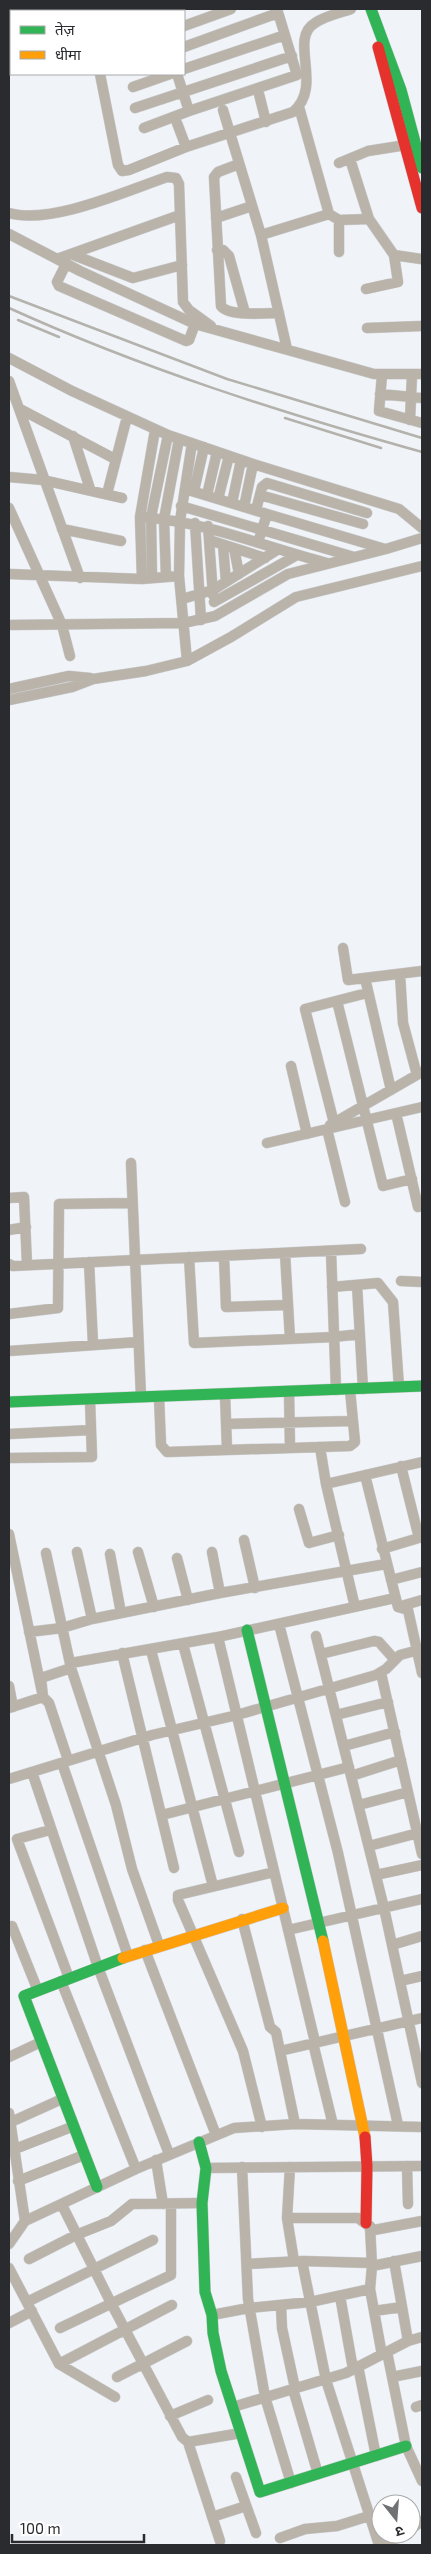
<svg xmlns="http://www.w3.org/2000/svg" width="431" height="2554" font-family="'Exo 2','Noto Sans Devanagari',sans-serif">
<rect width="100%" height="100%" fill="#f0f3f7"/>
<g fill="none" stroke-linecap="round" stroke-linejoin="round">
<defs>
<path id="street" d="M 88,9 L 88,11
M 157,11 L 164,9
M 184,26 L 231,9
M 184,47 L 278,13
M 184,69 L 285,35
M 100,74 L 118,165 L 122,171 L 129,170 L 186,147 L 293,112 C 324,86 288,39 315,23 C 325,16 340,13 351,9
M 177,74 L 189,111 L 297,75 L 277,9
M 133,87 L 170,74
M 259,94 L 266,122
M 299,107 L 329,214 L 339,220 L 339,252
M 135,108 L 292,56
M 223,110 L 261,235 L 287,349
M 177,123 L 186,147
M 144,128 L 189,111
M 350,159 L 369,219 L 394,255 L 398,282 L 366,289
M 339,163 L 368,151 L 406,145
M 239,164 L 218,172 L 214,177 L 221,306 C 229,317 266,313 279,313
M 9,213 C 51,225 126,191 167,177 L 176,178 L 179,184 L 183,302 L 189,310 L 211,326
M 216,218 L 252,206
M 339,220 L 369,219
M 9,234 L 80,271 L 195,324 L 374,374 L 422,374
M 261,235 L 329,214
M 217,250 L 223,250 L 229,256 L 245,313
M 71,254 L 133,278 L 182,265
M 394,255 L 421,259
M 57,259 L 180,215
M 66,264 L 57,282 L 59,286 L 186,341 L 189,340 L 195,324
M 367,328 L 422,326
M 9,358 L 72,391 L 168,435 L 253,464 L 399,509 L 422,528
M 382,375 L 379,411 L 422,423
M 9,381 L 80,578
M 380,394 L 422,398
M 20,409 L 115,459
M 410,420 L 412,375
M 73,436 L 90,489
M 9,477 L 43,480 L 122,498
M 185,489 L 267,514 L 260,536
M 194,491 L 204,447
M 107,494 L 127,417
M 207,495 L 217,452
M 260,495 L 363,524
M 218,499 L 229,456
M 232,503 L 241,460
M 181,506 L 354,557
M 244,507 L 253,464
M 9,508 L 62,625 L 70,656
M 256,510 L 262,487 L 267,483 L 367,513
M 267,514 L 385,549
M 140,517 C 205,521 264,547 327,563
M 195,523 L 201,620
M 208,526 L 213,595
M 62,529 L 121,541
M 209,540 L 265,558
M 223,545 L 226,582
M 234,548 L 239,574
M 9,574 L 142,579 L 179,576
M 166,577 L 164,519 L 179,439
M 152,578 L 151,517 L 168,435
M 142,579 L 140,517 L 155,430
M 182,599 L 213,590 L 277,550
M 214,602 L 297,555
M 9,625 L 184,623 L 215,616 L 288,574 L 386,549 L 422,538
M 187,661 L 179,576 L 180,521 L 192,443
M 9,689 L 69,676 L 90,678
M 9,700 L 72,687 L 93,679 L 146,671 L 187,661 L 231,637 L 296,597 L 422,566
M 343,948 L 348,980 L 422,971
M 400,974 L 403,1023 L 417,1075
M 365,978 L 391,1090
M 337,1001 L 383,1186 L 412,1179
M 291,1066 L 307,1134
M 396,1113 L 418,1207 L 422,1206
M 330,1125 L 422,1072
M 335,1127 L 305,1009 L 367,993
M 327,1129 L 345,1202
M 267,1143 L 422,1107
M 131,1163 L 141,1397
M 9,1198 L 24,1197 L 27,1265
M 9,1230 L 26,1227
M 331,1251 L 336,1390
M 285,1253 L 290,1339
M 224,1256 L 226,1307 L 288,1305
M 189,1257 L 194,1343 L 334,1337 L 360,1334
M 89,1262 L 93,1344
M 9,1264 L 13,1266 L 361,1249
M 401,1281 L 422,1282
M 357,1285 L 363,1389
M 332,1287 L 378,1283 L 393,1302 L 399,1387
M 9,1314 L 58,1308 L 59,1204 L 131,1203
M 9,1351 L 138,1342
M 289,1391 L 290,1448
M 225,1394 L 227,1450
M 159,1397 L 161,1445 L 167,1452 L 350,1446 L 355,1442 L 350,1390
M 226,1424 L 353,1421
M 9,1434 L 91,1430
M 320,1447 L 326,1484 L 355,1607
M 9,1458 L 92,1457 L 90,1400
M 401,1466 L 419,1538
M 365,1475 L 398,1607 L 408,1610 L 422,1673
M 326,1484 L 422,1462
M 299,1509 L 309,1543 L 339,1535
M 9,1534 L 43,1697 L 49,1703 L 68,1760
M 244,1540 L 255,1588
M 382,1549 L 422,1537
M 77,1552 L 92,1619
M 138,1552 L 154,1607
M 212,1552 L 220,1593
M 46,1553 L 71,1668 L 116,1805 L 132,1869 L 159,1945
M 110,1554 L 121,1613
M 177,1558 L 188,1600
M 391,1580 L 422,1572
M 398,1607 L 422,1600
M 279,1624 L 338,1853 L 398,2125
M 29,1632 L 62,1628 L 92,1619 L 220,1593 L 386,1564
M 316,1636 L 384,1908 L 422,2083
M 218,1637 L 315,2042
M 183,1644 L 239,1852
M 151,1650 L 213,1886
M 122,1653 L 174,1868
M 321,1654 L 374,1641 L 379,1642 L 395,1660
M 71,1663 L 218,1637 L 395,1598
M 381,1673 L 422,1854
M 9,1686 L 13,1707
M 9,1708 L 43,1697 L 41,1678 L 71,1668
M 336,1715 L 388,1702
M 344,1746 L 395,1732
M 62,1763 L 128,1956
M 32,1772 L 98,1967 L 169,2154
M 351,1776 L 401,1760
M 9,1779 L 152,1735 L 237,1715 L 376,1675 L 386,1669 L 400,1655 L 422,1649
M 359,1805 L 408,1792
M 162,1815 L 349,1767
M 50,1830 L 17,1839 L 69,1978
M 369,1846 L 418,1833
M 376,1875 L 422,1865
M 242,1919 L 270,2027 L 276,2032 L 295,2124
M 12,1926 L 38,1991
M 288,1930 L 422,1899
M 392,1945 L 422,1936
M 145,1950 L 216,2135
M 61,1981 L 136,2169
M 400,1981 L 422,1976
M 313,2043 L 333,2125
M 280,2051 L 422,2018
M 9,2057 L 41,2042
M 9,2113 L 25,2221
M 11,2122 L 62,2099
M 262,2127 L 243,2051 L 178,1900 L 178,1895 L 274,1872
M 15,2149 L 74,2126
M 156,2160 L 163,2204
M 407,2166 L 408,2204
M 242,2167 L 248,2299 L 265,2397 L 291,2483
M 290,2167 L 287,2218 L 294,2261
M 206,2168 L 422,2166
M 18,2181 L 84,2155
M 62,2205 L 111,2303 L 182,2437 L 188,2442 L 194,2441 L 241,2433
M 287,2218 L 358,2218 L 374,2230 L 422,2221
M 370,2226 L 372,2266 L 370,2289 L 382,2355
M 9,2244 L 25,2221 L 136,2169 L 234,2128 L 295,2124 L 422,2127
M 29,2259 L 76,2235 L 111,2221 L 132,2204 L 202,2203
M 302,2261 L 326,2380 L 379,2545
M 394,2261 L 408,2341
M 247,2264 L 302,2261 L 372,2263
M 372,2266 L 422,2256
M 9,2268 L 59,2364 L 115,2397
M 340,2296 L 353,2369
M 27,2302 L 153,2240
M 281,2306 L 282,2328 L 295,2388
M 374,2311 L 402,2307
M 212,2315 L 249,2308 L 310,2302 L 370,2289
M 9,2323 L 32,2311
M 60,2328 L 171,2275 L 171,2204
M 387,2352 L 406,2446 L 422,2481
M 59,2364 L 172,2305
M 358,2366 L 376,2456
M 117,2377 L 187,2341
M 392,2377 L 422,2371
M 293,2389 L 318,2474
M 233,2407 L 346,2373 L 408,2341 L 422,2337
M 416,2407 L 422,2405
M 170,2416 L 208,2400
M 188,2442 L 220,2541
M 236,2477 L 256,2533
M 212,2517 L 246,2506
M 411,2529 L 422,2521
M 280,2538 L 305,2529 L 337,2526 L 369,2516
M 385,2545 L 403,2534"/>
<path id="fast" d="M 371,9 L 401,90 L 422,168
M 9,1402 L 422,1386
M 247,1630 L 323,1941
M 199,2142 L 206,2168 L 202,2203 L 205,2292 L 212,2315 L 213,2333 L 221,2371 L 260,2492 L 406,2446
M 97,2187 L 24,1996 L 123,1958"/>
<path id="slow" d="M 323,1941 L 365,2137
M 123,1958 L 283,1908"/>
<path id="jam" d="M 378,47 L 422,208
M 365,2137 L 367,2166 L 366,2223"/>
</defs>
<use href="#street" stroke="#cdcfd2" stroke-width="11"/>
<use href="#fast" stroke="#cdcfd2" stroke-width="12"/>
<use href="#slow" stroke="#cdcfd2" stroke-width="12"/>
<use href="#jam" stroke="#cdcfd2" stroke-width="12"/>
<use href="#street" stroke="#b9b3aa" stroke-width="10"/>
<use href="#fast" stroke="#30b455" stroke-width="11"/>
<use href="#slow" stroke="#ff9f0a" stroke-width="11"/>
<use href="#jam" stroke="#e5322d" stroke-width="11"/>
<path stroke="#b4b2ac" stroke-width="2.5" d="M 9,296 L 227,379 L 422,438
M 9,308 C 141,368 282,413 422,452
M 18,320 L 59,337
M 285,418 L 381,448"/>
</g>
<rect width="431" height="2554" fill="none" stroke="#292b2e" stroke-width="20"/>
<rect x="10" y="10" width="175" height="65" fill="#ffffff" stroke="#a9aaab"/>
<rect x="20" y="26" width="25" height="8" fill="#30b455" stroke="#a9aaab"/>
<text x="55" y="35" font-size="15" fill="#292b2e">तेज़</text>
<rect x="20" y="51" width="25" height="8" fill="#ff9f0a" stroke="#a9aaab"/>
<text x="55" y="60" font-size="15" fill="#292b2e">धीमा</text>
<g transform="translate(396 2519) rotate(163)"><circle r="24" fill="#ffffff" stroke="#a9aaab"/>
<path d="M0-4L9 19L0 12L-9 19Z" fill="#6f7174"/>
<text y="-8" font-size="14" font-weight="bold" text-anchor="middle" fill="#292b2e">उ</text>
</g>
<path d="M12 2534v8h132v-8" fill="none" stroke="#292b2e" stroke-width="2.5"/>
<text x="20" y="2534" font-size="15" fill="#292b2e" stroke="#ffffff" stroke-width="4" paint-order="stroke">100 m</text>
</svg>
